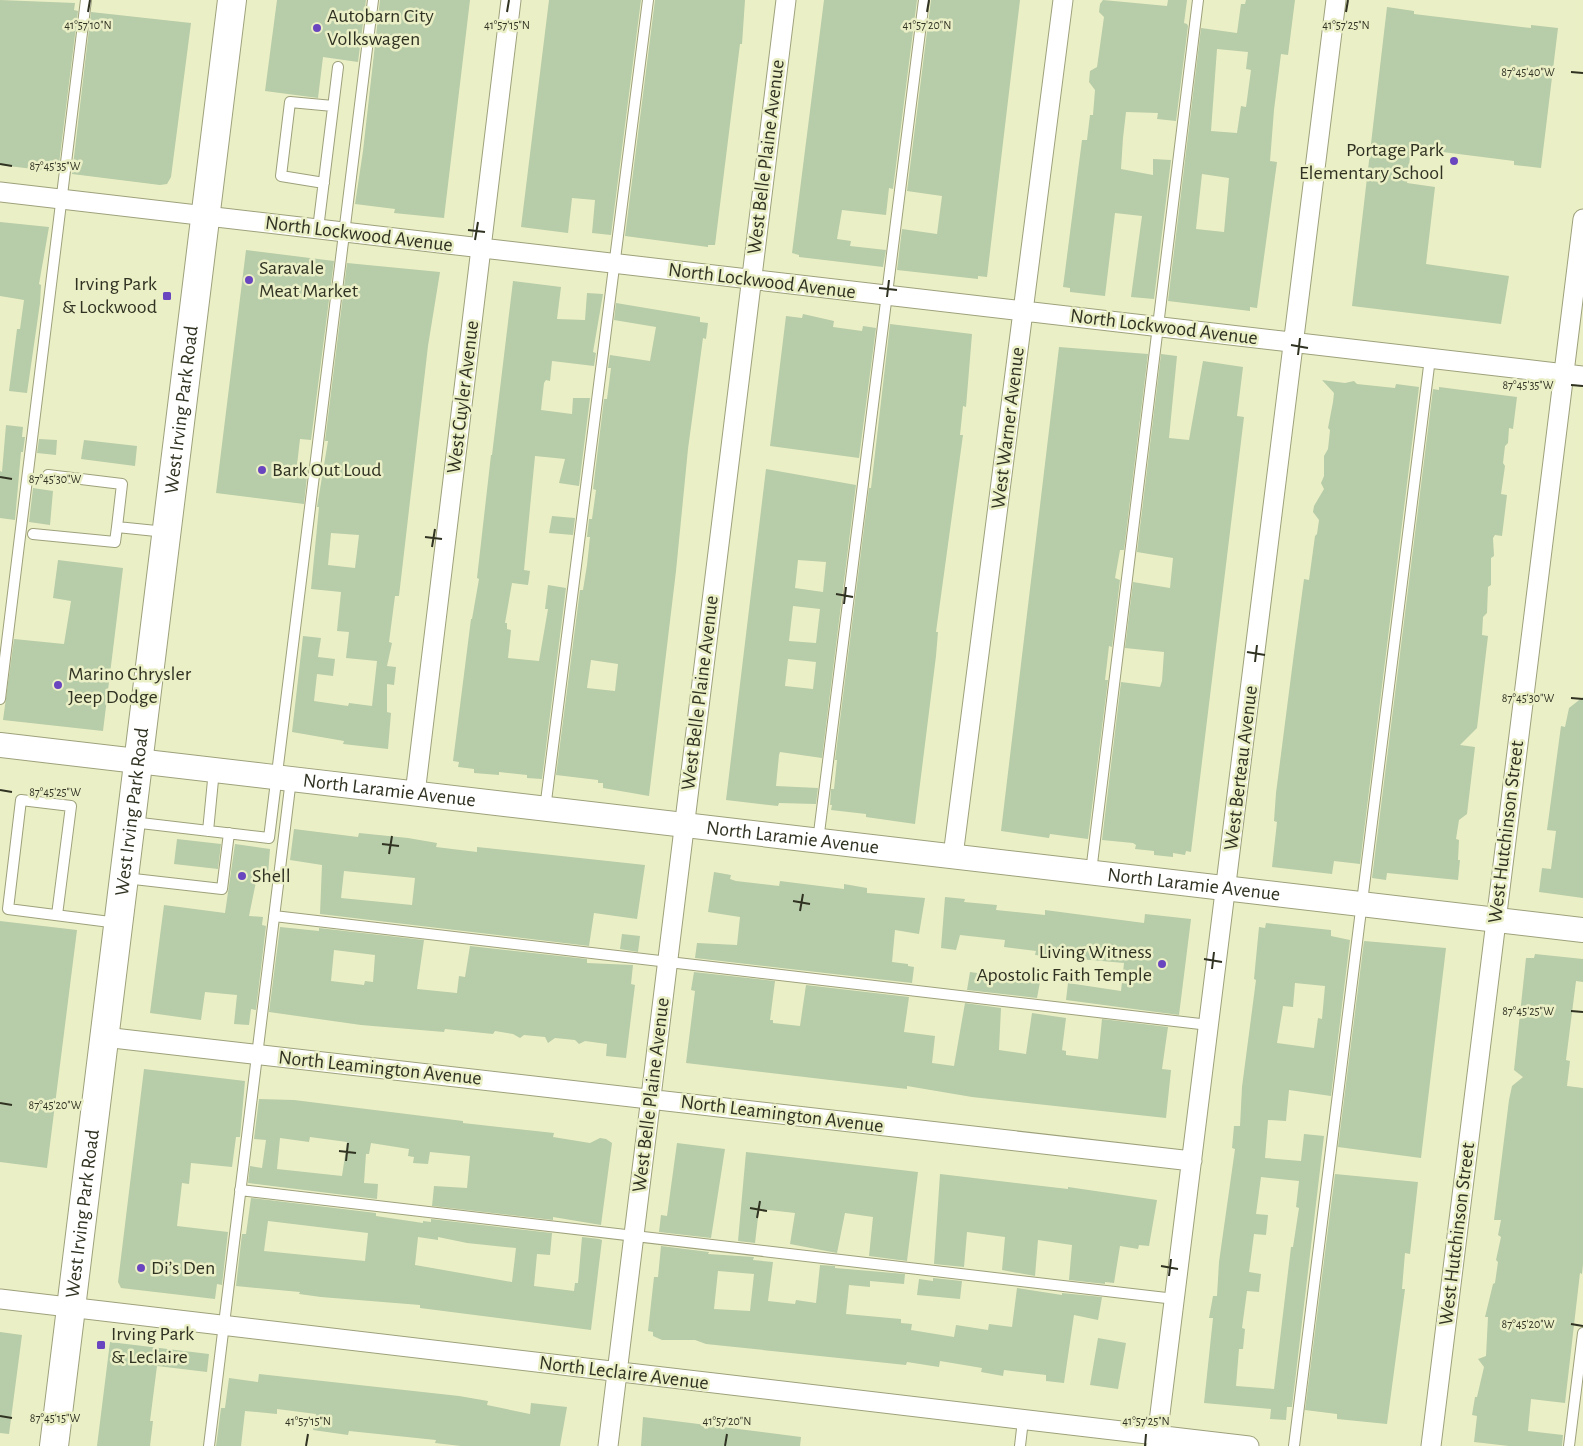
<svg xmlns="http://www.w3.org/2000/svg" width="1583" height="1446" font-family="'Alegreya Sans',sans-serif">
<rect width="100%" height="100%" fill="#ebefc6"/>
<path fill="#b7cca8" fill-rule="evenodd" d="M 0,0 L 75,3 L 74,10 L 78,11 L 58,172 L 0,165 Z
M 277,0 L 366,0 L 358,62 L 323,57 L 318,98 L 265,91 Z
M 380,0 L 470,0 L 444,218 L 394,213 L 395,209 L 355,204 L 363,151 Z
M 549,0 L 641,0 L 611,235 L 592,233 L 595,200 L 572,198 L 568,233 L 521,227 Z
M 655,0 L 745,0 L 742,44 L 740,44 L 715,245 L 708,245 L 708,247 L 625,236 Z
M 824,0 L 917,0 L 893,189 L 889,188 L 886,215 L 842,210 L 837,239 L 851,241 L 850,246 L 886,250 L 883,267 L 799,257 L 799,255 L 792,253 Z
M 931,0 L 1020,0 L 987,277 L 978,276 L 978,279 L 897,270 L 902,229 L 937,234 L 942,196 L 907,191 Z
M 1103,0 L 1167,6 L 1168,0 L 1187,0 L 1184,23 L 1187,24 L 1188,26 L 1176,121 L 1157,119 L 1158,113 L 1126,112 L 1123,138 L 1121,169 L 1153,175 L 1153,159 L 1171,160 L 1154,299 L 1131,297 L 1142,216 L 1115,213 L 1105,296 L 1070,292 L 1070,288 L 1063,287 L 1082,140 L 1087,140 L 1090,115 L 1093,115 L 1095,90 L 1089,82 L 1090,71 L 1097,67 L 1104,17 L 1099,12 L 1100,4 Z
M 1246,0 L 1295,0 L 1288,55 L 1281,54 L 1274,110 L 1270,161 L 1277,162 L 1257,308 L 1250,307 L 1250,311 L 1168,301 L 1201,28 L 1237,33 L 1241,4 L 1245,4 ZM 1217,49 L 1248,52 L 1246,69 L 1251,70 L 1246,107 L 1241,106 L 1237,133 L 1211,131 ZM 1202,174 L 1229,178 L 1224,232 L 1196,229 Z
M 1387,7 L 1414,11 L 1414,14 L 1531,28 L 1531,25 L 1558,28 L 1541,168 L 1514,165 L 1514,161 L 1411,148 L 1407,183 L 1435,187 L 1426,264 L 1509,276 L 1501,324 L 1352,306 Z
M 91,12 L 191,23 L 171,177 L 167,184 L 160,185 L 72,174 Z
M 0,222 L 49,227 L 39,284 L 41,285 L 40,303 L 27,393 L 9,391 L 17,329 L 20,329 L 24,300 L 0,296 Z
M 246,250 L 334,261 L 311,440 L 300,439 L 297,465 L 308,467 L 304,504 L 216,493 Z
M 347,263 L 440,272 L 428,346 L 399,596 L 395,596 L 389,642 L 392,643 L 387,666 L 396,667 L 394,685 L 387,684 L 387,712 L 391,713 L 388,749 L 343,744 L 344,741 L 292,732 L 303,636 L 321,638 L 318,657 L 335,659 L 333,676 L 317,674 L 314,701 L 348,706 L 349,703 L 372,706 L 377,661 L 346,658 L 349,632 L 337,631 L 341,592 L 311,589 L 319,507 L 317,507 L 328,441 L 325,441 ZM 331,533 L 359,535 L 355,568 L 328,565 Z
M 513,281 L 561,287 L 557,319 L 585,320 L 587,293 L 603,294 L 593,352 L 596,353 L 594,366 L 552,361 L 550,381 L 546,380 L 544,383 L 541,410 L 572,414 L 573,398 L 590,398 L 579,486 L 559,483 L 565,459 L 535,456 L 524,570 L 530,571 L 528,585 L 512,583 L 505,623 L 507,623 L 507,629 L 511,630 L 508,658 L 539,661 L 548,609 L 545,609 L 548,585 L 566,588 L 542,779 L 527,778 L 527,775 L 499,772 L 499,775 L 474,773 L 474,769 L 458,767 L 459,762 L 453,761 L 471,619 L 472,619 L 479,579 L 477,578 L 491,455 L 492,455 Z
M 616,303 L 700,317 L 700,322 L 708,323 L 706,339 L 703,338 L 688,449 L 676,571 L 649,796 L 603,788 L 603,783 L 598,783 L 598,780 L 556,775 L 580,590 L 583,590 L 587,565 L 590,537 L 587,537 L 589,519 L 592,519 L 596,490 L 593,489 L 604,399 L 607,399 L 611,368 L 608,368 L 610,355 L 650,361 L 656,327 L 614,320 ZM 591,660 L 618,664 L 615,691 L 587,688 Z
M 803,314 L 834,321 L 833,327 L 862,331 L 863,326 L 876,328 L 859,458 L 770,446 L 786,316 L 802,318 Z
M 890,324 L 972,334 L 966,407 L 963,406 L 960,435 L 963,435 L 936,632 L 938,632 L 936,656 L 915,824 L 866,817 L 866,814 L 831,810 L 832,805 L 830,805 L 831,789 L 834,789 L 837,760 L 835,760 L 869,488 L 871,488 Z
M 1059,347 L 1148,354 L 1124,550 L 1120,550 L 1115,578 L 1120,580 L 1112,647 L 1109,646 L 1105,680 L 1108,680 L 1088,839 L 1050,834 L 1049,838 L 1001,831 Z
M 1161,354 L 1177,356 L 1169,438 L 1189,440 L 1203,361 L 1243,367 L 1237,416 L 1244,417 L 1191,852 L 1186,851 L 1185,855 L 1173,853 L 1173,857 L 1154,855 L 1154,851 L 1135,849 L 1136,845 L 1133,843 L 1102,840 L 1121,682 L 1160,687 L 1162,681 L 1164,652 L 1125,648 L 1133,582 L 1170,588 L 1173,558 L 1137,552 Z
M 1322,380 L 1345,383 L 1354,381 L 1357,384 L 1395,388 L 1396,384 L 1419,387 L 1360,864 L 1334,861 L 1332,874 L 1272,867 L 1277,822 L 1274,821 L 1276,793 L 1294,653 L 1304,579 L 1309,580 L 1315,536 L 1317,534 L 1319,520 L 1313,512 L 1314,506 L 1324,489 L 1321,483 L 1324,476 L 1324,456 L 1328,449 L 1330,430 L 1328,428 L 1333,402 L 1334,393 Z
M 1439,387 L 1517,397 L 1513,429 L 1509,428 L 1508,443 L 1505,446 L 1503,463 L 1505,466 L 1501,494 L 1507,495 L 1502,536 L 1495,535 L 1493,538 L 1494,556 L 1491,558 L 1491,585 L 1488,587 L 1487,613 L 1483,617 L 1482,635 L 1488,636 L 1477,728 L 1460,745 L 1475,747 L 1467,814 L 1459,820 L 1456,839 L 1459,840 L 1458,860 L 1460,860 L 1458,880 L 1387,873 L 1386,880 L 1372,878 L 1433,389 L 1439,390 Z
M 6,425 L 23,427 L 22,437 L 25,437 L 23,452 L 21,452 L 15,520 L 0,518 L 0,471 L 2,472 Z
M 39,439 L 57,440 L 56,455 L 37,453 Z
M 84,440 L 137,446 L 135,466 L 81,459 Z
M 766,469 L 856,485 L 822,758 L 780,752 L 779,755 L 776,786 L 818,788 L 816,804 L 779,803 L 778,806 L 726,800 ZM 798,560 L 826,562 L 823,592 L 795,588 ZM 793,606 L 820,609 L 816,643 L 789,641 ZM 788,659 L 816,662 L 813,689 L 785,686 Z
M 33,488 L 53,491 L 50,525 L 29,522 Z
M 552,516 L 575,518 L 573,535 L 549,533 Z
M 58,560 L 123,568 L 103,731 L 3,720 L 14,639 L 64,644 L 71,601 L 53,598 Z
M 1583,697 L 1583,898 L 1539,892 L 1542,868 L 1551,869 L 1556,831 L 1547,830 L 1561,726 L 1565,727 L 1569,708 Z
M 294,829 L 358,837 L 359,833 L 408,838 L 437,843 L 436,847 L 477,852 L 477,847 L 645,865 L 637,919 L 594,913 L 589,946 L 320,914 L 322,865 L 290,860 ZM 344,871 L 415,878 L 412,905 L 341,898 Z
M 177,839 L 221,844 L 218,869 L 174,864 Z
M 235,844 L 270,849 L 268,874 L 258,872 L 249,916 L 263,917 L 262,925 L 266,926 L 256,1010 L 251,1009 L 249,1025 L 234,1024 L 237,995 L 205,992 L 201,1020 L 150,1013 L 164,905 L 225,913 Z
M 714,872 L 731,875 L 730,879 L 736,881 L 779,886 L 780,881 L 844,889 L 844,884 L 867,888 L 867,893 L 925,898 L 919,934 L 895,930 L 892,962 L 908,964 L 908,966 L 914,967 L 912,983 L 695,958 L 697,943 L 737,945 L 740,917 L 708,912 Z
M 945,897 L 965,899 L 964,902 L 997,905 L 996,910 L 1045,915 L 1045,910 L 1144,923 L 1145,914 L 1191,919 L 1179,1015 L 1066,1000 L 1068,983 L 1121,991 L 1124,963 L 1035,955 L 1036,951 L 1004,947 L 1005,940 L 960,935 L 956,950 L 941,948 Z
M 0,921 L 77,930 L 47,1168 L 0,1162 Z
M 1266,923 L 1331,930 L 1331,936 L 1350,940 L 1331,1096 L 1289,1090 L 1286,1121 L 1268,1120 L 1265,1158 L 1301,1161 L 1304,1134 L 1324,1136 L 1292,1407 L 1287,1407 L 1286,1420 L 1270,1419 L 1271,1409 L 1204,1403 L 1213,1318 L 1209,1318 L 1213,1296 L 1217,1296 L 1219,1262 L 1235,1149 L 1232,1148 L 1234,1126 L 1240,1126 L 1242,1087 L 1256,980 L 1254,979 L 1259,927 L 1265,928 ZM 1295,983 L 1325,986 L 1322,1019 L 1318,1018 L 1314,1048 L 1277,1043 L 1283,1006 L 1293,1007 ZM 1261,1177 L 1299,1181 L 1296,1207 L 1299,1208 L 1293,1247 L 1291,1247 L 1274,1389 L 1236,1386 L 1239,1349 L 1243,1349 L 1245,1329 L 1242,1328 L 1247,1291 L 1259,1292 L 1261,1274 L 1249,1272 L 1254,1234 L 1266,1235 L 1268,1215 L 1256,1214 Z
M 280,927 L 319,931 L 319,928 L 424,940 L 417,989 L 457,993 L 459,976 L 465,977 L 470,946 L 587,959 L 587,963 L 633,965 L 631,984 L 635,985 L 626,1058 L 606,1056 L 607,1044 L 585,1041 L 579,1044 L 575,1040 L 555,1038 L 548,1043 L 545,1037 L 524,1035 L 520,1038 L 513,1034 L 495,1031 L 493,1034 L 445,1029 L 444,1032 L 361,1025 L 269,1012 ZM 334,950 L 375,955 L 373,982 L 365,981 L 364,985 L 331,981 Z
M 622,934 L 640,936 L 638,952 L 620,949 Z
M 1364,941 L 1446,948 L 1421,1158 L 1338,1147 Z
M 1535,954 L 1583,959 L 1583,982 L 1576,981 L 1566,1060 L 1570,1061 L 1567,1086 L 1583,1088 L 1583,1264 L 1582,1274 L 1580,1273 L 1565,1403 L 1531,1399 L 1528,1431 L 1563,1435 L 1562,1446 L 1509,1446 L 1474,1442 L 1477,1416 L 1472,1415 L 1475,1397 L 1477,1397 L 1484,1367 L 1478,1359 L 1486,1356 L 1488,1317 L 1485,1317 L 1493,1284 L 1495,1283 L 1498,1262 L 1496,1260 L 1501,1237 L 1498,1235 L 1501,1220 L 1494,1220 L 1509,1100 L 1512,1086 L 1523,1077 L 1514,1070 L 1526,958 L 1534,958 Z
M 694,972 L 775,981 L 770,1020 L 773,1020 L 773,1023 L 800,1026 L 806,985 L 909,997 L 904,1032 L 935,1036 L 932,1063 L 954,1066 L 965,1003 L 1001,1008 L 999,1050 L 1026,1054 L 1032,1013 L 1066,1018 L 1062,1050 L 1066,1051 L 1066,1055 L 1098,1059 L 1102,1019 L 1168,1027 L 1162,1069 L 1171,1070 L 1166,1118 L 972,1097 L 907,1086 L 907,1089 L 686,1063 L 695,991 L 691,990 Z
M 970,972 L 1040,982 L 1037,998 L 967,990 Z
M 144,1069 L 245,1081 L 240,1137 L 236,1137 L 232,1167 L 191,1163 L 189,1184 L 182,1183 L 177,1226 L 228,1232 L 222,1285 L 217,1284 L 215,1299 L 121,1288 L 118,1282 Z
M 259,1099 L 294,1100 L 463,1121 L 463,1123 L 554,1133 L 553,1137 L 590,1143 L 600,1138 L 606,1139 L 612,1143 L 601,1225 L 553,1217 L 553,1220 L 432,1206 L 434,1186 L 467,1188 L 470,1156 L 430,1152 L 428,1164 L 413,1163 L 414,1157 L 408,1156 L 409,1149 L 371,1143 L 369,1154 L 366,1154 L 364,1183 L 378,1184 L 377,1199 L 248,1183 L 250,1166 L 262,1168 L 266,1140 L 254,1139 ZM 310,1137 L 347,1142 L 342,1176 L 277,1169 L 280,1138 L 309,1142 Z
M 677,1143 L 725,1149 L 711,1238 L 659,1232 L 661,1215 L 667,1216 Z
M 746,1152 L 918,1172 L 907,1261 L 869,1256 L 873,1217 L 845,1213 L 837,1253 L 790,1244 L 795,1213 L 759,1209 L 755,1243 L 738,1241 Z
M 940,1174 L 1068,1189 L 1068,1187 L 1157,1200 L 1149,1246 L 1139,1245 L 1138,1249 L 1120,1246 L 1114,1283 L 1105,1282 L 1105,1284 L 1069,1280 L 1072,1245 L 1038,1240 L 1035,1276 L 1002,1270 L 1005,1237 L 967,1232 L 964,1267 L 934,1264 Z
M 1335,1174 L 1418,1182 L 1410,1254 L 1405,1253 L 1402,1289 L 1405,1289 L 1387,1424 L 1337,1419 L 1337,1414 L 1305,1410 Z
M 251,1198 L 376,1213 L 376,1216 L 423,1223 L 423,1221 L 431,1222 L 431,1219 L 552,1233 L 550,1255 L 537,1254 L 534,1286 L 574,1291 L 575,1283 L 578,1283 L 582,1237 L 599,1239 L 602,1240 L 591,1330 L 420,1308 L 420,1305 L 321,1297 L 299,1294 L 300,1292 L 236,1286 L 242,1234 L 246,1234 ZM 268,1221 L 368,1233 L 365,1261 L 264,1251 ZM 418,1237 L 438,1240 L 438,1237 L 467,1243 L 516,1248 L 512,1282 L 415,1265 Z
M 661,1246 L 709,1252 L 708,1254 L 754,1257 L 753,1260 L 773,1262 L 768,1301 L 795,1304 L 796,1300 L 816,1303 L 820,1265 L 835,1266 L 835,1268 L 905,1274 L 904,1284 L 870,1281 L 870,1287 L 849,1285 L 846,1314 L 901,1319 L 901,1323 L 912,1324 L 911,1330 L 954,1337 L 956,1325 L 988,1330 L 989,1324 L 1012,1327 L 1017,1288 L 1062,1295 L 1062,1293 L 1102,1297 L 1098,1320 L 1074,1315 L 1064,1383 L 1046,1381 L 1046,1375 L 1004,1370 L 1003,1376 L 981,1372 L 982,1368 L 940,1361 L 939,1367 L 907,1362 L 906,1365 L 706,1344 L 695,1340 L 662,1340 L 653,1336 L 653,1332 L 648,1331 L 654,1277 L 658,1277 ZM 718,1271 L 754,1274 L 750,1311 L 714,1309 Z
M 933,1278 L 962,1281 L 960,1299 L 917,1295 L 919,1279 L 933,1281 Z
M 0,1332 L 22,1335 L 9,1434 L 0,1433 Z
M 1098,1338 L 1126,1343 L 1118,1389 L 1090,1385 Z
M 110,1342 L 209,1354 L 207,1372 L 157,1366 L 150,1421 L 153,1421 L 150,1446 L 97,1446 Z
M 259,1374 L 459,1396 L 488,1401 L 487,1405 L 530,1414 L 531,1403 L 567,1407 L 560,1446 L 461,1446 L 435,1443 L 436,1440 L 349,1431 L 348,1435 L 313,1430 L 316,1414 L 277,1409 L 277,1414 L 245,1411 L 241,1446 L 216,1446 L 221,1408 L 225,1408 L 229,1378 L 258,1382 Z
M 643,1417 L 801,1437 L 800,1446 L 641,1446 Z"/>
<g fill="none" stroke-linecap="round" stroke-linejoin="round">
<defs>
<path id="service" d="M 324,183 L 281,176 L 290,102 L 333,106
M 318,229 L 338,67
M 48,475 L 122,484 L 117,527 L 166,532
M 33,534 L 115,542 L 117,527
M 0,699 L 86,0
M 545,809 L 648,0
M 132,822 L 269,838 L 373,0
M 208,831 L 214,770
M 818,841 L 924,0
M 1091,872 L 1198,0
M 125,878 L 222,889 L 229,833
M 57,915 L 71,806 L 21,800 L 8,909 L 118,923
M 274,916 L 1209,1025
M 240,1190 L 1175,1299
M 209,1446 L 291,779
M 1020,1446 L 1023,1420
M 1294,1446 L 1430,358
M 1569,1446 L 1583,1333"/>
<path id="minor" d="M 0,192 L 1583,376
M 415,794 L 511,0
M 953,856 L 1063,0
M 104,1037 L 1192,1161
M 0,1299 L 1249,1446
M 608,1446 L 786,0
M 1156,1446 L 1336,0
M 1431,1446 L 1583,219"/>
<g id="tertiary">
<path id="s1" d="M 0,745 L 1583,930"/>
</g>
<g id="primary">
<path id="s2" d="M 54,1446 L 232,0"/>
</g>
</defs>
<use href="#service" stroke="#9ea17b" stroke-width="12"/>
<use href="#minor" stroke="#9ea17b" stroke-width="21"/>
<use href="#tertiary" stroke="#9ea17b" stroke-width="26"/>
<use href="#primary" stroke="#9ea17b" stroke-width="30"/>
<use href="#service" stroke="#fff" stroke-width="10"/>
<use href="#minor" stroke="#fff" stroke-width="19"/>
<use href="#tertiary" stroke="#fff" stroke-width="24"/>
<use href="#primary" stroke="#fff" stroke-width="28"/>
</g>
<path fill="none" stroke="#303222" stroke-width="2" d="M 88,12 L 90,0M 507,12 L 509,0M 927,12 L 929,0M 1346,12 L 1348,0M 1571,72 L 1583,73M 0,164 L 12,166M 468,230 L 485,232M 475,240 L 478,222M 879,288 L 897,290M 887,297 L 889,280M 1291,345 L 1308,348M 1298,355 L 1300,338M 1571,385 L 1583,386M 0,477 L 12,479M 425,537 L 442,539M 432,547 L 435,529M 836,594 L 853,597M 844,604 L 846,587M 1247,652 L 1265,655M 1255,662 L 1257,645M 1571,698 L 1583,699M 0,790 L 12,792M 382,844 L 399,846M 389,854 L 392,836M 793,901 L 810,904M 800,911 L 803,894M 1204,959 L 1222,962M 1212,969 L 1214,952M 1571,1011 L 1583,1012M 0,1103 L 12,1105M 339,1151 L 356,1153M 346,1161 L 348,1143M 750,1208 L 767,1211M 757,1218 L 760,1201M 1161,1266 L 1178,1269M 1169,1276 L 1171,1259M 1571,1324 L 1583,1326M 0,1416 L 12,1418M 306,1446 L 308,1434M 725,1446 L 727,1434M 1145,1446 L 1146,1434"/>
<g fill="#6946bf" stroke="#ebefc6" stroke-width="2">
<circle cx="317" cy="28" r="5"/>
<circle cx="1454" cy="161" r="5"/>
<circle cx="249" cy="280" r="5"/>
<rect x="162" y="291" width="10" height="10" rx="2.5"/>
<circle cx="262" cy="470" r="5"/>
<circle cx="58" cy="685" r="5"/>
<circle cx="242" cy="876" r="5"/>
<circle cx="1162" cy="964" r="5"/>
<circle cx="141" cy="1268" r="5"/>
<rect x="96" y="1340" width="10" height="10" rx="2.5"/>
</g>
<g text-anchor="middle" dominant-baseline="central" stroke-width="5" stroke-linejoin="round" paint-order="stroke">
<g font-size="20" fill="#303222" stroke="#ebefc6" text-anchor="start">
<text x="327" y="16">Autobarn City<tspan x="327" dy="23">Volkswagen</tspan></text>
<text x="1444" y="150" text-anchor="end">Portage Park<tspan x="1444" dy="23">Elementary School</tspan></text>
<text x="259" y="268">Saravale<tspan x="259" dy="23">Meat Market</tspan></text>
<text x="157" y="284" text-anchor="end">Irving Park<tspan x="157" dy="23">&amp; Lockwood</tspan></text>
<text x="272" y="470">Bark Out Loud</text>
<text x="68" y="674">Marino Chrysler<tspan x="68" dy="23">Jeep Dodge</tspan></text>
<text x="252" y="876">Shell</text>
<text x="1152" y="952" text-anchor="end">Living Witness<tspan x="1152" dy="23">Apostolic Faith Temple</tspan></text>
<text x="151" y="1268">Di’s Den</text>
<text x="111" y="1334">Irving Park<tspan x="111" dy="23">&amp; Leclaire</tspan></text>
</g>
<g font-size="20" fill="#303222" stroke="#ebefc6">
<text transform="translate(766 157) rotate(-83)">West Belle Plaine Avenue</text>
<text transform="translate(359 234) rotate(7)">North Lockwood Avenue</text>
<text transform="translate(762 281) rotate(7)">North Lockwood Avenue</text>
<text transform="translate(1164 327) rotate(7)">North Lockwood Avenue</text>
<text transform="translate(463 397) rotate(-83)">West Cuyler Avenue</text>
<text stroke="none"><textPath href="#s2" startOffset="1044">West Irving Park Road</textPath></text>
<text transform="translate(1008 428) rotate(-83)">West Warner Avenue</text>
<text transform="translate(700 693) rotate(-83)">West Belle Plaine Avenue</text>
<text transform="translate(1241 768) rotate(-83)">West Berteau Avenue</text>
<text stroke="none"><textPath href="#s1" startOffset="392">North Laramie Avenue</textPath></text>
<text stroke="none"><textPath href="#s2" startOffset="639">West Irving Park Road</textPath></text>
<text transform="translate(1506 832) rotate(-83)">West Hutchinson Street</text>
<text stroke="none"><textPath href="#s1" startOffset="798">North Laramie Avenue</textPath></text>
<text stroke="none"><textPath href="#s1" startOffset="1202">North Laramie Avenue</textPath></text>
<text transform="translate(380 1068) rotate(6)">North Leamington Avenue</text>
<text transform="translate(651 1095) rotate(-83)">West Belle Plaine Avenue</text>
<text transform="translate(782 1114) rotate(7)">North Leamington Avenue</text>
<text stroke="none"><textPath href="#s2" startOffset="234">West Irving Park Road</textPath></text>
<text transform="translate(1457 1234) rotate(-83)">West Hutchinson Street</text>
<text transform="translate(624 1373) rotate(7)">North Leclaire Avenue</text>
</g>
</g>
<g font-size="12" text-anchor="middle" fill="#303222" stroke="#ebefc6" stroke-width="5" stroke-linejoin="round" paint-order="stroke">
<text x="88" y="29">41°57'10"N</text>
<text x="507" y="29">41°57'15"N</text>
<text x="927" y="29">41°57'20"N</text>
<text x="1346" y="29">41°57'25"N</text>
<text x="1528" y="76">87°45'40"W</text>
<text x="55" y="170">87°45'35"W</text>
<text x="1528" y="389">87°45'35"W</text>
<text x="55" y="483">87°45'30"W</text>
<text x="1528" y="702">87°45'30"W</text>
<text x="55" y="796">87°45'25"W</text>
<text x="1528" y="1015">87°45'25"W</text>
<text x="55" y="1109">87°45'20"W</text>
<text x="1528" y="1328">87°45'20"W</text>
<text x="55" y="1422">87°45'15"W</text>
<text x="308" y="1425">41°57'15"N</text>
<text x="727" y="1425">41°57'20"N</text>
<text x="1146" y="1425">41°57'25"N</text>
</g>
</svg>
